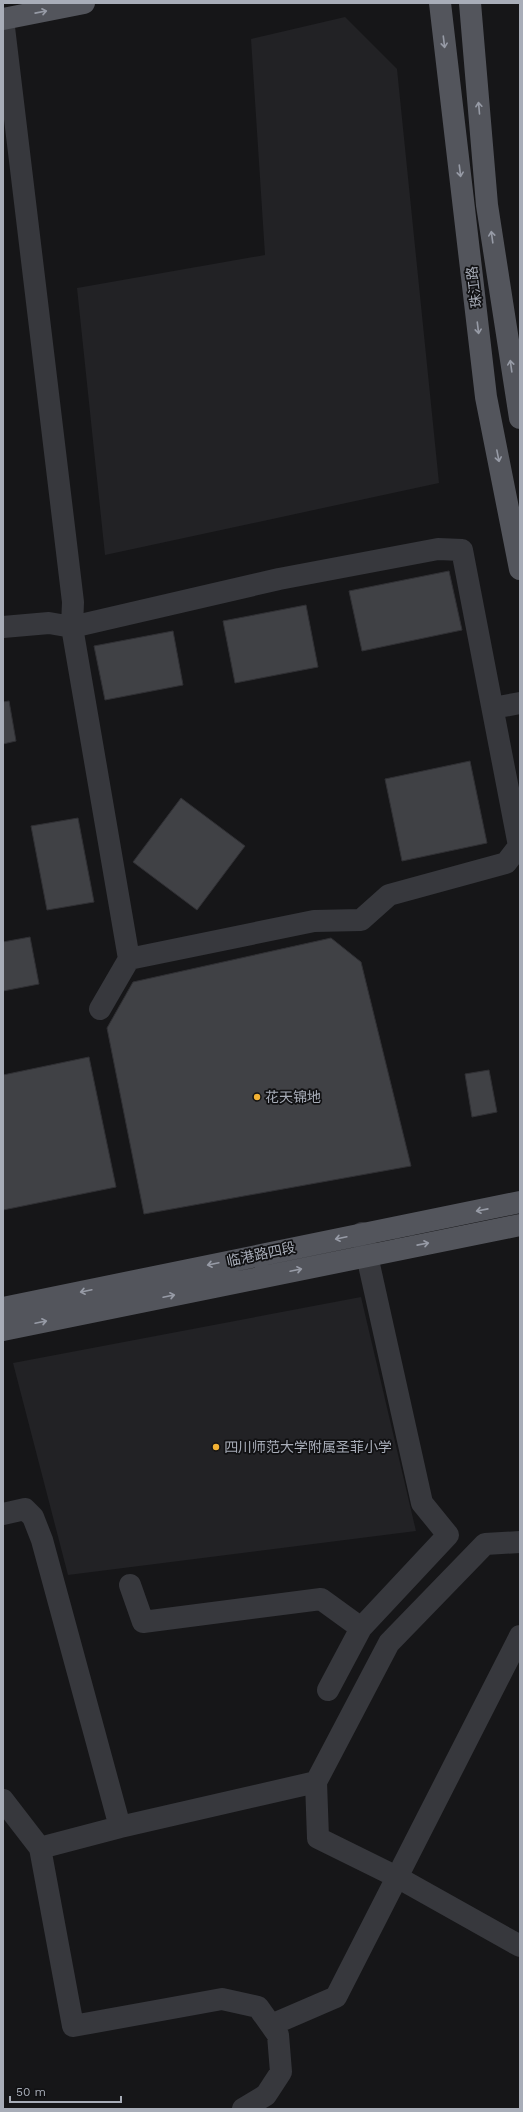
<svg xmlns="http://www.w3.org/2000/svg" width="523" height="2112" font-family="'Work Sans','Noto Sans SC',sans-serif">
<rect width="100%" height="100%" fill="#161618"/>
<path fill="#222225" d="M 345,17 L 397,69 L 439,483 L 105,555 L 77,288 L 265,255 L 251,39 Z
M 361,1297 L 416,1531 L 68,1575 L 13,1363 Z"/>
<path fill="#404145" stroke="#303034" d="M 449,571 L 462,630 L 362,651 L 349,591 Z
M 306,605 L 318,667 L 235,683 L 223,621 Z
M 173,631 L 183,685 L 105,700 L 94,646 Z
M 9,701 L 16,741 L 3,744 L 3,702 Z
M 470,761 L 487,843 L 402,861 L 385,779 Z
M 181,798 L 245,846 L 197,910 L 133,862 Z
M 78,818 L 94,902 L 47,910 L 31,826 Z
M 30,937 L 39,984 L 3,991 L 3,942 Z
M 331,938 L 361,962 L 411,1166 L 144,1214 L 107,1028 L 133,982 Z
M 89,1057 L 116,1187 L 3,1210 L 3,1075 Z
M 489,1070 L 497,1112 L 472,1117 L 465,1074 Z"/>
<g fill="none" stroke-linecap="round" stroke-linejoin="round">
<path stroke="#37383d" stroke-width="22" d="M 3,19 L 73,602 L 72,627 L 279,579 L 438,549 L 462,550 L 519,846 L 506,863 L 389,895 L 361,920 L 314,921 L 129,959
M 3,627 L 49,623 L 72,627 L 129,959 L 100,1009
M 493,708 L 520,703
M 3,1514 L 25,1509 L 33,1517 L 42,1540 L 120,1827 L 316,1782 L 389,1643 L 485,1544 L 520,1542
M 130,1585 L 143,1622 L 321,1599 L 361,1628
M 328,1690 L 361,1628 L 448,1535 L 422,1503 L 362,1233
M 316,1782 L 318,1838 L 397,1877 L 520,1946
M 3,1800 L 40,1848 L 73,2026 L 222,1999 L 258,2007 L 278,2035 L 281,2072 L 266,2095 L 243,2109
M 40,1848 L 120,1827
M 271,2025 L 336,1997 L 520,1636"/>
<path stroke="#53555c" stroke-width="22" d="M 440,3 L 486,397 L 520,569
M 470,3 L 487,205 L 520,418
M 3,19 L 84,3
M 3,1308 L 520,1202
M 3,1330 L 520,1225"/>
</g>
<defs><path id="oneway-shaft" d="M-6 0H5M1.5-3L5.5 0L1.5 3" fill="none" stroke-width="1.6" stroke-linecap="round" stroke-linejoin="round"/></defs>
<g stroke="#979ba6">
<use href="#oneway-shaft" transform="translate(41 12) rotate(-11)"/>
<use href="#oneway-shaft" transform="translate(444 42) rotate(83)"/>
<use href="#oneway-shaft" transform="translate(479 108) rotate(-95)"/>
<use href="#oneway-shaft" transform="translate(460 171) rotate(83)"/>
<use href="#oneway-shaft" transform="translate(492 237) rotate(-98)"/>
<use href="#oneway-shaft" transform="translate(478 328) rotate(83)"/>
<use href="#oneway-shaft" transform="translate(511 366) rotate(-98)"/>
<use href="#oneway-shaft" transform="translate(498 456) rotate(79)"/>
<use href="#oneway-shaft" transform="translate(482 1210) rotate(169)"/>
<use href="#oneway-shaft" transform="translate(341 1238) rotate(168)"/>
<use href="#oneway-shaft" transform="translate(423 1244) rotate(-11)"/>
<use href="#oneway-shaft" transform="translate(213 1264) rotate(168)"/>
<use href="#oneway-shaft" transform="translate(296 1270) rotate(-12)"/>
<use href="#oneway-shaft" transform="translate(86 1291) rotate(168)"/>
<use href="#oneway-shaft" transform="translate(169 1296) rotate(-12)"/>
<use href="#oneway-shaft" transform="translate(41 1322) rotate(-12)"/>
</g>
<g fill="#f2b134" stroke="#111113" stroke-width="1.5">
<circle cx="257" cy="1097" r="4"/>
<circle cx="216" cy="1447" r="4"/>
</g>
<g text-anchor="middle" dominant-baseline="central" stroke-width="3.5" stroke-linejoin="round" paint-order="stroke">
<g font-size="14" fill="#a8adb8" stroke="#111113">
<text transform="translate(474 287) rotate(-97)">珠江路</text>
<text transform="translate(261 1254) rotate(-12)">临港路四段</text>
</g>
<g font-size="14" fill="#a8adb8" stroke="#111113" text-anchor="start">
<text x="265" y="1097">花天锦地</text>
<text x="224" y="1447">四川师范大学附属圣菲小学</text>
</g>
</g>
<rect width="523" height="2112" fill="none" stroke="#a8adb8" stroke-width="8"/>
<path d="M10 2096v6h111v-6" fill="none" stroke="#a8adb8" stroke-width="2"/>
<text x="16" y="2096" font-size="12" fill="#a8adb8" stroke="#111113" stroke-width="3" paint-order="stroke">50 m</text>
</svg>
